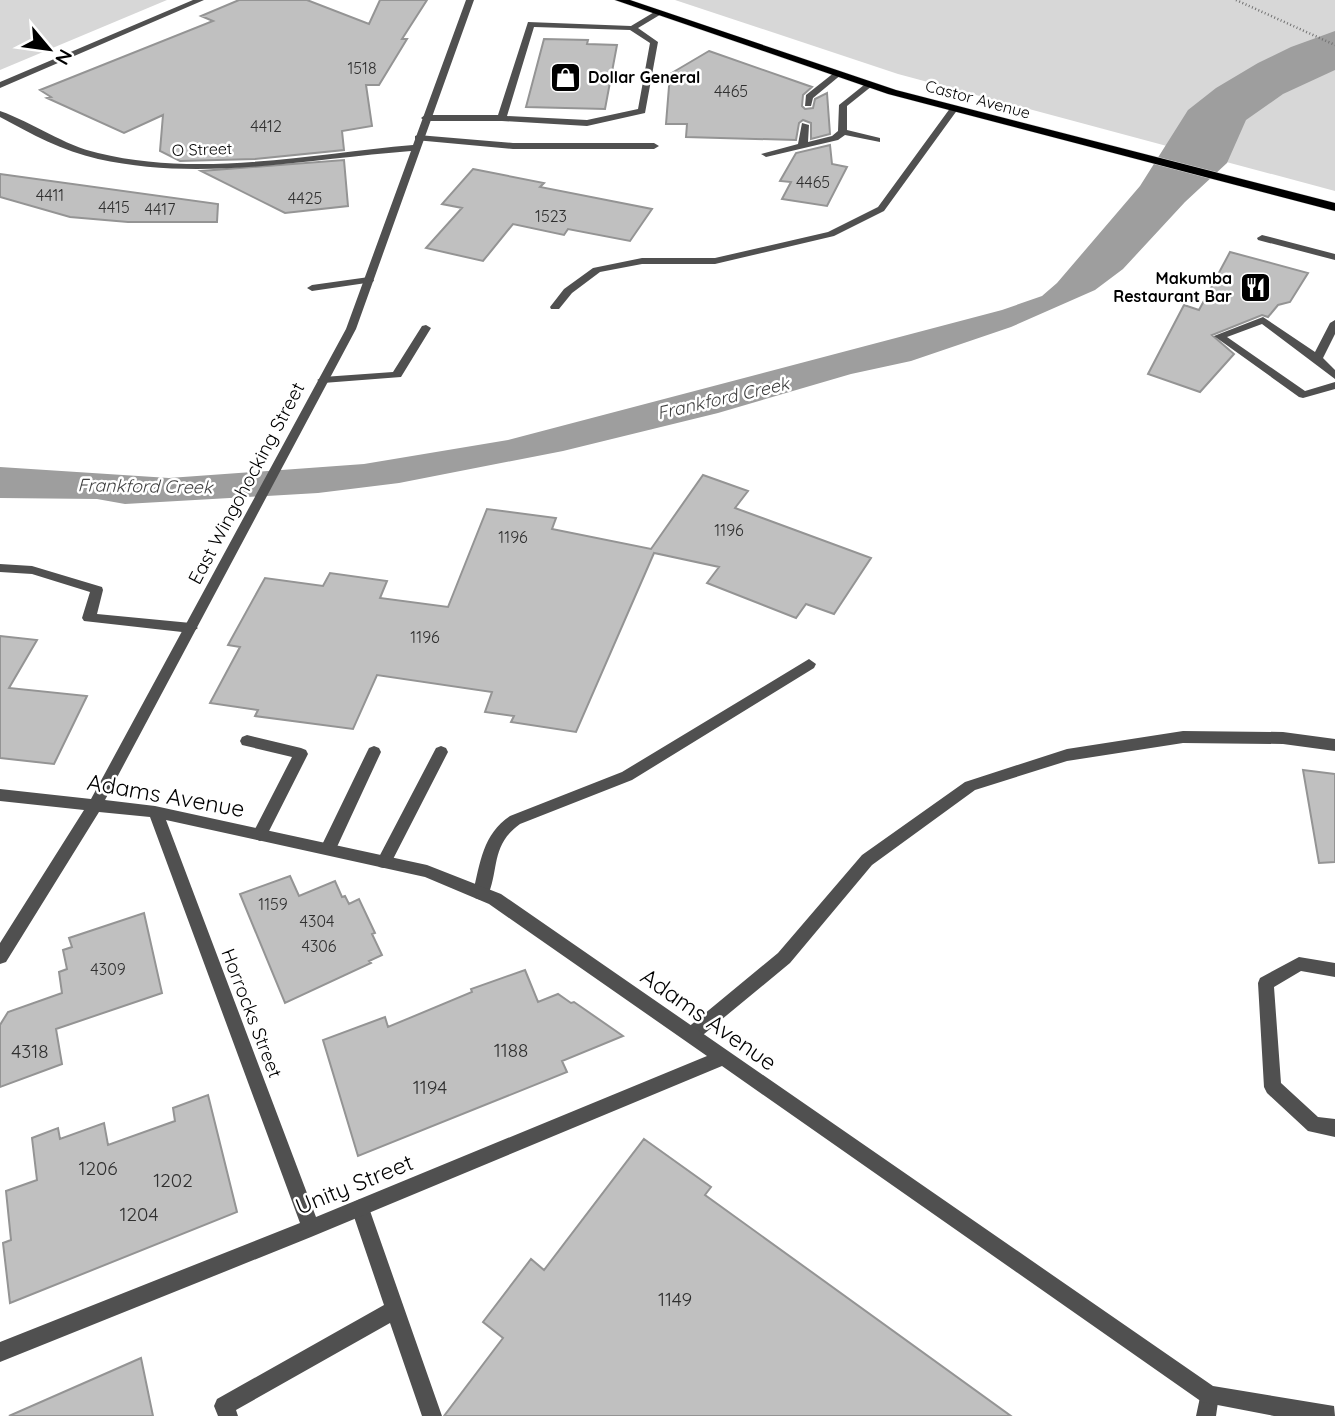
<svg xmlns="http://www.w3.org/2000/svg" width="1335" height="1416" font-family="Quicksand,sans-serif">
<rect width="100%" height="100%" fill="#fff"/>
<path fill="#d7d7d7" d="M 0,0 L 167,0 L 0,70 Z
M 675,0 L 1335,0 L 1335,191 L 898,74 Z"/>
<path fill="#9e9e9e" d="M 1335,31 L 1335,70 L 1283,94 L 1246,120 L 1227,163 L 1185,202 L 1123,269 L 1095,290 L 1011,327 L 911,361 L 851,374 L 718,413 L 563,451 L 399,483 L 318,493 L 125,504 L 97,499 L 0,498 L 0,467 L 169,478 L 364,464 L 508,440 L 1002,310 L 1042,296 L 1057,283 L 1140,186 L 1188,110 L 1216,88 L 1258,63 L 1291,47 Z"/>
<path fill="#c0c0c0" stroke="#949494" stroke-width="2" d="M 239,0 L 307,0 L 369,24 L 380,0 L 427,0 L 402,39 L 407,39 L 379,85 L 366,85 L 372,126 L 342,131 L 344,150 L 255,159 L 180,161 L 160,151 L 163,115 L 124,133 L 47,98 L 51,97 L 40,90 L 213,21 L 201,16 Z
M 544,39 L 588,40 L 587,44 L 617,45 L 605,109 L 526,107 Z
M 709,51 L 812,87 L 803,95 L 802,106 L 805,109 L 813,108 L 815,99 L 827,93 L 830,134 L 811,139 L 811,123 L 803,120 L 799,123 L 796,140 L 686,137 L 687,124 L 666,124 L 670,74 Z
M 830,145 L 832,164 L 847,167 L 827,206 L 782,199 L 791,182 L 780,181 L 796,153 Z
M 344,160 L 348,206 L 285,213 L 201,171 Z
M 473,169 L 544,183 L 540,187 L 652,209 L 630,241 L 568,229 L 564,235 L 513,224 L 483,261 L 426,248 L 462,208 L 442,204 Z
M 0,174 L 218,204 L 217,222 L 128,222 L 70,217 L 0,197 Z
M 1230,252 L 1308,273 L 1290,302 L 1278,305 L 1268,317 L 1262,315 L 1212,335 L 1234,354 L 1200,392 L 1148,374 L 1184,305 L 1199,310 Z
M 703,475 L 748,491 L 735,508 L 871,558 L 834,614 L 806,604 L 796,618 L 707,583 L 719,567 L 654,553 L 576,732 L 511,722 L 514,716 L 485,712 L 492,692 L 377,675 L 353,729 L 255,716 L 258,710 L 210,703 L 240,647 L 228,645 L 265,578 L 323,586 L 330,573 L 387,581 L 380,598 L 448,607 L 487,509 L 556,518 L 552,529 L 651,549 Z
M 0,636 L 37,640 L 9,688 L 87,696 L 54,764 L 0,758 Z
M 1303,770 L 1335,774 L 1335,862 L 1319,863 Z
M 290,876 L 299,896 L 335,881 L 342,897 L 345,896 L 349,904 L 359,899 L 375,933 L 372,934 L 382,955 L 369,961 L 371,963 L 285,1003 L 240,894 Z
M 144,913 L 162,993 L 56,1029 L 62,1064 L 0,1087 L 0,1025 L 8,1012 L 62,993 L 59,972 L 67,969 L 63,950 L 72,947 L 69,938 Z
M 525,970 L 538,1002 L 558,994 L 571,1003 L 574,1002 L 623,1036 L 562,1061 L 567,1072 L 358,1156 L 323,1040 L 385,1017 L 388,1027 L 472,992 L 471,989 Z
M 208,1095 L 237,1212 L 10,1303 L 3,1243 L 11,1240 L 6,1191 L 37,1180 L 32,1138 L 58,1128 L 60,1139 L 104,1123 L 108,1145 L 175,1121 L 173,1108 Z
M 644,1139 L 711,1187 L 705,1195 L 1011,1416 L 444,1416 L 503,1338 L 483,1322 L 531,1259 L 544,1270 Z
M 141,1358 L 153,1416 L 9,1416 Z"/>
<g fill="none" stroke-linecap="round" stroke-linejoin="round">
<defs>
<path id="primary" d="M 615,0 L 630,0 L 896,90 L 1335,203 L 1335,211 L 888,94 Z"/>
</defs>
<use href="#primary" stroke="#dbdbdb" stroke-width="1"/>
<path stroke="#727272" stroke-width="2.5" stroke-dasharray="1 2.5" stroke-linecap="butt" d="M 1236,0 L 1335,45"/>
<path fill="#505050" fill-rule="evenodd" d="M 656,11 L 663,13 L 638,28 L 658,42 L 645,113 L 587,126 L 502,121 L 425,121 L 421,118 L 425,115 L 498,115 L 528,22 L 631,26 ZM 534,27 L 630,30 L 650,43 L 638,109 L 587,120 L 507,116 Z
M 835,72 L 842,74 L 813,98 L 811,106 L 805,106 L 806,95 Z
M 869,81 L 873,84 L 872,86 L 847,106 L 847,130 L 880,138 L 880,142 L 845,135 L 838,140 L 766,157 L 761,154 L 798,144 L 802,123 L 809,125 L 808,142 L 832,136 L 838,131 L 839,105 Z
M 954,106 L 958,109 L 884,211 L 834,236 L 715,264 L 642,264 L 600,272 L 572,293 L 559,309 L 551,309 L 550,307 L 564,289 L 593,268 L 642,258 L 715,258 L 828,232 L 878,207 L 951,107 Z
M 418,135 L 513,143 L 654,143 L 659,146 L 654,149 L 513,149 L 415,140 L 415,136 Z
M 1262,235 L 1335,254 L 1335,260 L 1258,240 L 1257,238 Z
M 369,277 L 374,280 L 373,282 L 312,291 L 307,288 L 312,285 Z
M 1263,317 L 1315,352 L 1330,323 L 1335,320 L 1335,334 L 1323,358 L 1335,370 L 1335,379 L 1262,324 L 1227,337 L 1305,391 L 1335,382 L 1335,389 L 1303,398 L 1299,397 L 1214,336 Z
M 426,325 L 431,328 L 401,377 L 323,383 L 317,380 L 323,377 L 393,372 L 422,326 Z
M 0,564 L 32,566 L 102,587 L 103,590 L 97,614 L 191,623 L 198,628 L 191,633 L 84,621 L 82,618 L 90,592 L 32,574 L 0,572 Z
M 809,659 L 816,664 L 814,668 L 632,780 L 520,824 C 490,846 500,868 487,898 L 481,900 L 475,898 L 473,893 C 480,863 483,834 510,816 L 622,772 Z
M 1183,731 L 1283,732 L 1335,739 L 1335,751 L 1283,744 L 1183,743 L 1067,761 L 975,790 L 872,865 L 790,963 L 698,1039 L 692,1042 L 686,1039 L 684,1034 L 686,1029 L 778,953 L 862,855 L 965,782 L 1067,749 Z
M 247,735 L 301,748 L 306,750 L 308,754 L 265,839 L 260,841 L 255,839 L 252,835 L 292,757 L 242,745 L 240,741 L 242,737 Z
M 374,746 L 379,748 L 381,752 L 336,849 L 333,853 L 328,855 L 323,853 L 320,849 L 367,752 L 369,748 Z
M 441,746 L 446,748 L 448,752 L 389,867 L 384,868 L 379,867 L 376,862 L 379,857 L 436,748 Z
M 1299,957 L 1335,963 L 1335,977 L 1301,971 L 1274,987 L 1281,1083 L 1318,1117 L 1335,1119 L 1335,1137 L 1308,1131 L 1267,1093 L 1264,1087 L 1258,983 L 1260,978 Z
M 360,1199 L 366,1202 L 369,1208 L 442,1416 L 422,1416 L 390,1323 L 236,1410 L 238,1416 L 218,1416 L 214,1406 L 217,1399 L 384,1305 L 351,1208 L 354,1202 Z
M 1209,1385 L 1216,1388 L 1219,1395 L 1216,1416 L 1196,1416 L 1202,1388 Z"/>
<path fill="#505050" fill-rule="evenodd" d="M 193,0 L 204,0 L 0,88 L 0,82 Z
M 466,0 L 474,0 L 356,329 L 105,800 L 155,806 L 427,865 L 501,894 L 1213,1386 L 1334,1406 L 1335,1416 L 1274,1416 L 1202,1402 L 722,1066 L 311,1237 L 0,1362 L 0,1342 L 300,1223 L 150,817 L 99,812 L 6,962 L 0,964 L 0,943 L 84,810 L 0,801 L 0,789 L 91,799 L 346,329 L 411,151 C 307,159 201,182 98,159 C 63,151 31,134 0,117 L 0,111 C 34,123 63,145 98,153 C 201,178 309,154 413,145 ZM 166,820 L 425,877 L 489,904 L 707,1056 L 316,1217 Z"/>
<use href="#primary" fill="#000" fill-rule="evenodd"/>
</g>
<defs>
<symbol id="shop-square" viewBox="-11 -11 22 22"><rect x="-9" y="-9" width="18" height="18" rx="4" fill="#000" stroke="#fff"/><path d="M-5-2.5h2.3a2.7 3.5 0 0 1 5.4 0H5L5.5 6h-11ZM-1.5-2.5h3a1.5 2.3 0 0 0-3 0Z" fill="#fff"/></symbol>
<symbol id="restaurant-square" viewBox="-11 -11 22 22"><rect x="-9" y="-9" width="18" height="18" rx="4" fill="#000" stroke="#fff"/><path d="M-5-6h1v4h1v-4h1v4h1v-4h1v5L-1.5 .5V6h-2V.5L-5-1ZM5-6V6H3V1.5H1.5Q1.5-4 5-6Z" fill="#fff"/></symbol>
</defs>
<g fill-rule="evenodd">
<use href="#shop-square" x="548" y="60" width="35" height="35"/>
<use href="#restaurant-square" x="1238" y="270" width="35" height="35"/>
</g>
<g text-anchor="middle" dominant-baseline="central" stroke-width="5" stroke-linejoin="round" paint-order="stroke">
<g font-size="16" fill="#303030">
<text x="362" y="68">1518</text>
<text x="731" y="91">4465</text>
<text x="266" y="126">4412</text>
<text x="813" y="182">4465</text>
<text x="50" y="195">4411</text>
<text x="305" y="198">4425</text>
<text x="114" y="207">4415</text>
<text x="160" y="209">4417</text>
<text x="551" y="216">1523</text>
<text x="729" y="530">1196</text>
<text x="513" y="537">1196</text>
<text x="425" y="637">1196</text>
<text x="273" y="904">1159</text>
<text x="317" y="921">4304</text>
<text x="319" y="946">4306</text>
<text x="108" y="969">4309</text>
</g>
<g font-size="16" font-weight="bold" fill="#000" stroke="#fff" text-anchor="start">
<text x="588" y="77">Dollar General</text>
<text x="1232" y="278" text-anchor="end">Makumba<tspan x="1232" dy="18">Restaurant Bar</tspan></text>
</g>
<g font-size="16" fill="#000" stroke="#fff">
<text transform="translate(978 99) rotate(15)">Castor Avenue</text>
<text transform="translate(202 149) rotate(-2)">O Street</text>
</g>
<g font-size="18" font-style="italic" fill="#3f3f3f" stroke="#fff">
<text transform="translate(723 398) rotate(-13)">Frankford Creek</text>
<text transform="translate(145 486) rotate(1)">Frankford Creek</text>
</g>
<g font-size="19" fill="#000" stroke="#fff">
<text transform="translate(246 483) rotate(-62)">East Wingohocking Street</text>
<text transform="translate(252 1013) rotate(69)">Horrocks Street</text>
</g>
<g font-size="19" fill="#303030">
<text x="511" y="1050">1188</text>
<text x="30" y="1051">4318</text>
<text x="430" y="1087">1194</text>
<text x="98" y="1168">1206</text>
<text x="173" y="1180">1202</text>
<text x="139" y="1214">1204</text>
<text x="675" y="1299">1149</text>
</g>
<g font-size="23" fill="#000" stroke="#fff">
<text transform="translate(166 795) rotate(10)">Adams Avenue</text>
<text transform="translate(709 1019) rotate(35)">Adams Avenue</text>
<text transform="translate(354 1184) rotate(-22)">Unity Street</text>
</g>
</g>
<g transform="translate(49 49) rotate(119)" stroke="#ffffff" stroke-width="5" paint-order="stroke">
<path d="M0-5L12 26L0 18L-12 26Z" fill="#000000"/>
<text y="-10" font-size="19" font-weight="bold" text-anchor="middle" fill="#000000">N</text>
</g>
</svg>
